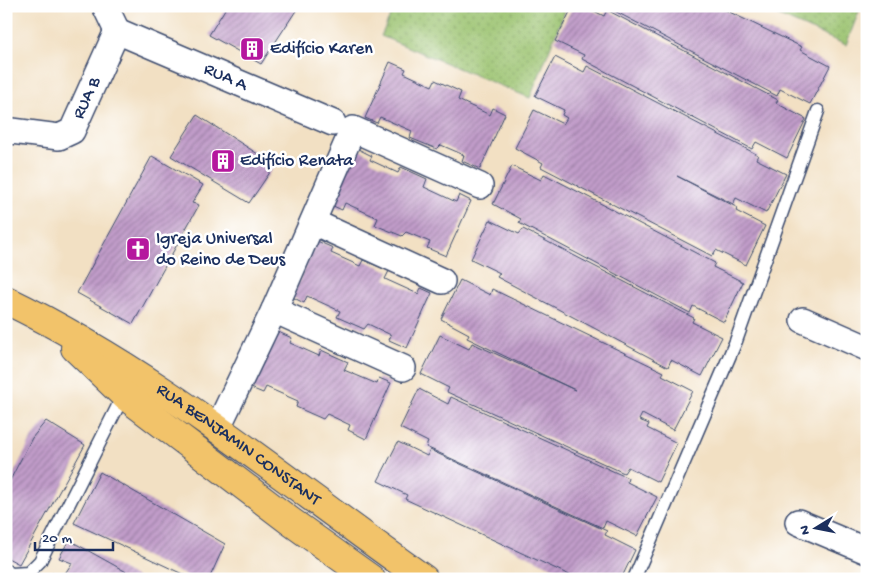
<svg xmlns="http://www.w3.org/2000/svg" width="873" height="585" font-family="'Gochi Hand',sans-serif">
<defs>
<pattern id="grass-dots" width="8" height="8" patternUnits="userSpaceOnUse" patternTransform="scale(1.25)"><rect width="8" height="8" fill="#9bc36f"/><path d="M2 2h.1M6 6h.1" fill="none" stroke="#7e9f5e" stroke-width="1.8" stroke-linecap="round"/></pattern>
<pattern id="building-hatch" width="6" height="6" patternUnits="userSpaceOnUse" patternTransform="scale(1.25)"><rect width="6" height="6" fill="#c19cc9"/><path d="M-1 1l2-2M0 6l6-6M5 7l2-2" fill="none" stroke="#9c80a6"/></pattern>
</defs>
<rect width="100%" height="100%" fill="#fff"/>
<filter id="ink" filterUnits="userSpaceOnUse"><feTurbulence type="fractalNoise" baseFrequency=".02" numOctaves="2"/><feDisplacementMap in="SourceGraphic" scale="10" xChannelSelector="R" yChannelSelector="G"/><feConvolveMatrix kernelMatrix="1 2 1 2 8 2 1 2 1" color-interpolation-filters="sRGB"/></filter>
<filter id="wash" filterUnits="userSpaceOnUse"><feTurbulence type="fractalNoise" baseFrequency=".0096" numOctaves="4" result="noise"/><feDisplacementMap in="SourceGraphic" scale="20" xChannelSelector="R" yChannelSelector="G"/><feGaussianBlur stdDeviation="1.12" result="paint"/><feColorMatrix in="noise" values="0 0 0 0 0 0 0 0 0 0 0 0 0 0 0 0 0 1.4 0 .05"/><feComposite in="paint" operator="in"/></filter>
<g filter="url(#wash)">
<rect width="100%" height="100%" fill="#f2e0c3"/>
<path fill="url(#grass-dots)" stroke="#5b7966" d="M 395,6 L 567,6 L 530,98 L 381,36 Z
M 756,6 L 861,6 L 846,45 Z"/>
<g id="blocks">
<path fill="url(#building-hatch)" d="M 227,6 L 299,6 L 261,64 L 209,35 Z
M 573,6 L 584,6 L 604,16 L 607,10 L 778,100 L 776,103 L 806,119 L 787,158 L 756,142 L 752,149 L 582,59 L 584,55 L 555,41 Z
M 605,6 L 717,6 L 802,47 L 800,50 L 830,66 L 810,104 L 780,89 L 777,96 Z
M 555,57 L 584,72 L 587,66 L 758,155 L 756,159 L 786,174 L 766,213 L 736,198 L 733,204 L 677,176 L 738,208 L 736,211 L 765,226 L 746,265 L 716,250 L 712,256 L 541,167 L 543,163 L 515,148 L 534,110 L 563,124 L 567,118 L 562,115 L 564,110 L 535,96 Z
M 390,62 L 406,69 L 404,73 L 432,86 L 435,80 L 461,92 L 458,100 L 490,115 L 493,108 L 505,114 L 480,169 L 462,161 L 464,155 L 441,145 L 437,149 L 410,138 L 412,131 L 380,117 L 377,123 L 365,118 Z
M 197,115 L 275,165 L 249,203 L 171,156 Z
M 356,148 L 372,156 L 370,160 L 398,173 L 401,167 L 427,179 L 424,187 L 456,202 L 459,195 L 471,201 L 446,256 L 427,248 L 430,242 L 406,232 L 402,236 L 375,225 L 378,218 L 345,203 L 342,210 L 331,205 Z
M 152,156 L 203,185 L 192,203 L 199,205 L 133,324 L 77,293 Z
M 512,166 L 541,180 L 544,174 L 715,263 L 713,267 L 743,282 L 724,322 L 693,306 L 690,313 L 519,223 L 521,219 L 493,204 Z
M 490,220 L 519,234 L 523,229 L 694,318 L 692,322 L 722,337 L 702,376 L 671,360 L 668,367 L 497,277 L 500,273 L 471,259 Z
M 317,241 L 333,248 L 331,253 L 360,266 L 363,260 L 389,271 L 385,279 L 418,294 L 421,288 L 432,293 L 407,348 L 389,340 L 391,335 L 368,324 L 364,329 L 337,317 L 340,311 L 307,296 L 304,303 L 292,297 Z
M 460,280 L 490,295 L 492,289 L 664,372 L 662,375 L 693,391 L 673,430 L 642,414 L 639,420 L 649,424 L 647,428 L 677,443 L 658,482 L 628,467 L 624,473 L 447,392 L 449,388 L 421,374 L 440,335 L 469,349 L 472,343 L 575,390 L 467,338 L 469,334 L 441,319 Z
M 276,331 L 292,338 L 290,343 L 319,356 L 321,350 L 348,362 L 344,370 L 377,384 L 379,378 L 391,383 L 366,439 L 348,430 L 350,425 L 327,414 L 323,419 L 296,407 L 298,401 L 266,387 L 263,393 L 251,388 Z
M 419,389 L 448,404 L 451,397 L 628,478 L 627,482 L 657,497 L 637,536 L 606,521 L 603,528 L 426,447 L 428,442 L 400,428 Z
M 6,404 L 11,407 L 6,415 Z
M 46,421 L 85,445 L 19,564 L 6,557 L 6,488 L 32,438 Z
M 398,442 L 427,456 L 430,450 L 607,531 L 605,535 L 635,550 L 621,579 L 594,579 L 585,574 L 582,579 L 578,579 L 405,499 L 407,495 L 378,481 Z
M 100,472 L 225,544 L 209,579 L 193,579 L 74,523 Z
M 69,540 L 139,579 L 49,579 L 52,573 L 62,578 L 72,563 L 59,558 Z"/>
</g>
</g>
<g filter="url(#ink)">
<use href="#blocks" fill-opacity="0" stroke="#3b4a6d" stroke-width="1"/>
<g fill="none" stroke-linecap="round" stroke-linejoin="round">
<defs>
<path id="lane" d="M 6,571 L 11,574 L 28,573 L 40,561 L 124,394
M 634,579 L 736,341 L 818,111"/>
<g id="street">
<path d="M 105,6 L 117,31"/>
<path id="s1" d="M 117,31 L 333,123"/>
<path id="s2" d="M 6,133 L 12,131 L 59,137 L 72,131 L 117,31"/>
<path d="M 313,222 L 442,281"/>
<path d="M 274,310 L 403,368"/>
<path d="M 803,320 L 867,348"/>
<path d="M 218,427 L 274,310 L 353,129 L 480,186"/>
<path d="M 798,522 L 867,551"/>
</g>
<g id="primary">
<path id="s3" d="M 6,300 C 159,374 286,482 424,579"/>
<path d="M 75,348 L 124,395 L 290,521 L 371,579"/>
</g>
</defs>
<use href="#lane" stroke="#3b4a6d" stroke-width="15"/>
<use href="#street" stroke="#3b4a6d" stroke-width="28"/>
<use href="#primary" stroke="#3b4a6d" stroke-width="30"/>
<use href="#lane" stroke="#fff" stroke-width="12"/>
<use href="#street" stroke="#fff" stroke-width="25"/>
<use href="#primary" stroke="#f2c36a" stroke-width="28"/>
</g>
</g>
<defs>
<symbol id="building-square" viewBox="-11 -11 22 22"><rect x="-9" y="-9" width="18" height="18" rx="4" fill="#b5179e" stroke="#fff"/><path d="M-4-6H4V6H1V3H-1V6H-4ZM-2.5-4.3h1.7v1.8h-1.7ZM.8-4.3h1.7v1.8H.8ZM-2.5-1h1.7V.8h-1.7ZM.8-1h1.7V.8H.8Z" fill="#fff"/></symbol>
<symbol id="church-square" viewBox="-11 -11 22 22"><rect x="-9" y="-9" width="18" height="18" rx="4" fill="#b5179e" stroke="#fff"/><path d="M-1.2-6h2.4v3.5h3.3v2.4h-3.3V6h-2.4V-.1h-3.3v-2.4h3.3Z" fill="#fff"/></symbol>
</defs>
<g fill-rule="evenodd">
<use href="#building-square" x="238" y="35" width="28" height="28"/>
<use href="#building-square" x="209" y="147" width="28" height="28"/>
<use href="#church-square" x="124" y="235" width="28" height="28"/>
</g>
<g text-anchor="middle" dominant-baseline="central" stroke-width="5" stroke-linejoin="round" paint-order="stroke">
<g font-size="18" fill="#1b2f5e" stroke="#fff" text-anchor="start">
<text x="270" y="49">Edifício Karen</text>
<text x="240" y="161">Edifício Renata</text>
<text x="156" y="239">Igreja Universal<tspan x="156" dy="21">do Reino de Deus</tspan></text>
</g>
<g font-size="18" fill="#1b2f5e" stroke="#fff">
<text stroke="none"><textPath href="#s1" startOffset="118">RUA A</textPath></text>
<text stroke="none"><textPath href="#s2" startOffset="104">RUA B</textPath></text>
<text stroke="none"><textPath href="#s3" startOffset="274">RUA BENJAMIN CONSTANT</textPath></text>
</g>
</g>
<rect width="873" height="585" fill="none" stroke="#fff" stroke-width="25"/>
<g transform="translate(816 528) rotate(260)" stroke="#ffffff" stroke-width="4" paint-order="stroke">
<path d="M0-4L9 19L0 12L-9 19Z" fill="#1b2f5e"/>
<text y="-8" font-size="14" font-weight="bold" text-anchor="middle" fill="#1b2f5e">N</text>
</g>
<path d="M35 542v8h78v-8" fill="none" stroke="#1b2f5e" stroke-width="2.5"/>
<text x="42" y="542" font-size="15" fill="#1b2f5e" stroke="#ffffff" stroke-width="4" paint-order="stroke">20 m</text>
</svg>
